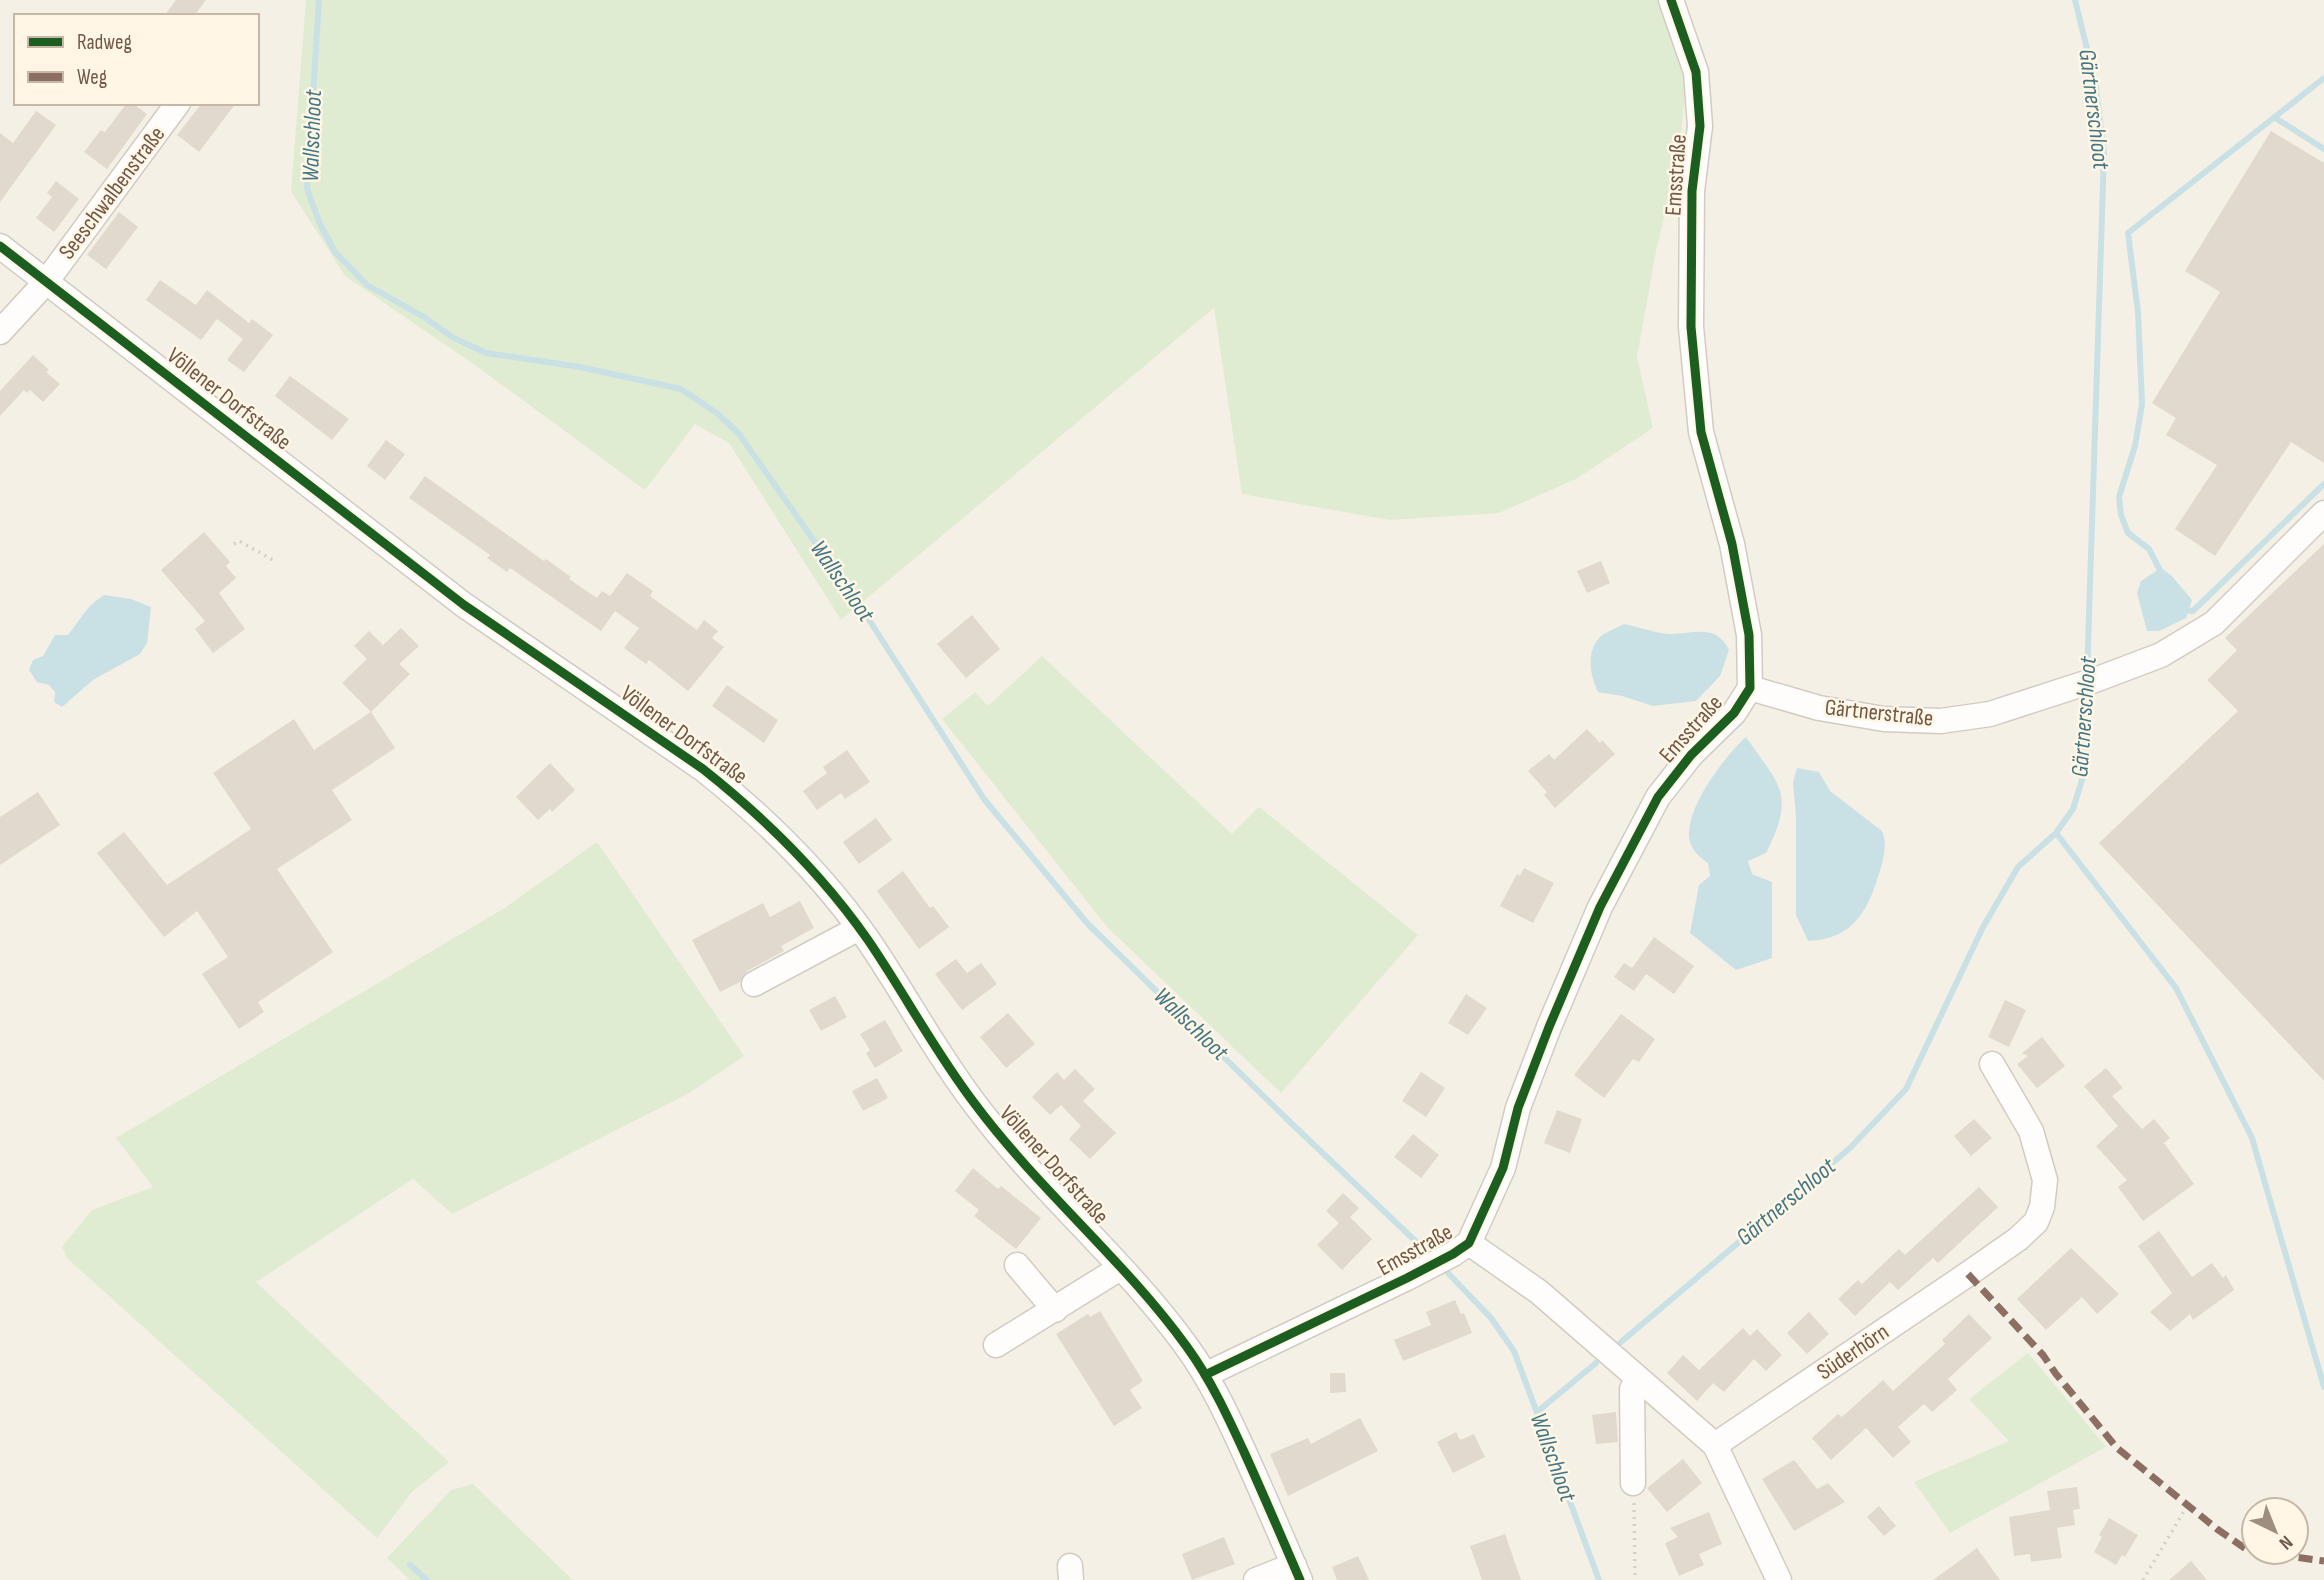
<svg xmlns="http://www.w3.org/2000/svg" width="2324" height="1580" font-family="'Sofia Sans Condensed',sans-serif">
<rect width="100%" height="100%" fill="#f5f0e6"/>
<path fill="#e0ecd1" d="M 306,0 L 1657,0 L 1683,75 L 1687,74 L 1679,155 L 1656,251 L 1637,357 L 1653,428 L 1576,479 L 1499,513 L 1390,520 L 1242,494 L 1214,308 L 841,620 L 729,443 L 695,424 L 645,490 L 479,368 L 345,276 L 291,191 Z
M 1042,656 L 1232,834 L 1259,807 L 1418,935 L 1281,1093 L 1108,928 L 942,719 L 975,692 L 988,706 Z
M 597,842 L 744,1056 L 691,1092 L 452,1214 L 413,1179 L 256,1282 L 449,1462 L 412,1492 L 377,1538 L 68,1259 L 62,1247 L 92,1210 L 153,1187 L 116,1138 L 503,909 Z
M 2028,1353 L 2106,1447 L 1950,1533 L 1914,1482 L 2009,1441 L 1969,1399 Z
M 473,1484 L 573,1580 L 410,1580 L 387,1558 L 451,1490 Z"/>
<path fill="#c9e1e5" d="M 2161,568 L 2172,576 L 2192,600 L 2186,618 L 2159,631 L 2147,631 L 2137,593 L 2141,581 Z
M 104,595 L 131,599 L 151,607 L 147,643 L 140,654 L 93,680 L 62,707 L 54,702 L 55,692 L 49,685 L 37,682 L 29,670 L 33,660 L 43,656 L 55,635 L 68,635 C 80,620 87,605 104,595 Z
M 1624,624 C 1639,627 1655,633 1669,634 C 1694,635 1715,622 1729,650 L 1720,676 L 1696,701 L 1653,706 L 1622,696 L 1598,692 C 1590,676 1586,653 1599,638 C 1605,632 1617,628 1624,624 Z
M 1746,737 C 1780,786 1796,794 1766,853 L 1748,861 L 1752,874 L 1772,882 L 1772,958 L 1736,970 L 1690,933 L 1699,885 L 1710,876 L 1708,863 C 1699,857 1690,849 1689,837 C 1687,806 1724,757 1746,737 Z
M 1797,768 L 1819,772 L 1830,791 L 1882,831 C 1888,845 1883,860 1879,874 C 1867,913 1852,939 1808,941 L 1796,915 L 1796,816 L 1793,782 Z"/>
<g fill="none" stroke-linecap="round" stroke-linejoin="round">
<path stroke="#c9e1e5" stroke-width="6" d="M 319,0 L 307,189 L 320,224 L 335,252 L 367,285 L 424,317 L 452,337 L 486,353 L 580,367 L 681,389 L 718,414 L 739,434 L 864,612 L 984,799 L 1087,923 L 1291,1123 L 1426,1251
M 2075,0 L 2095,81 L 2104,153 L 2087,677
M 2274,117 L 2324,149
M 2162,574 L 2149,549 L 2128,533 L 2121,515 L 2119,497 L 2135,446 L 2142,404 L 2138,312 L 2128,233 L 2324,78
M 2184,610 L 2193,611 L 2324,484
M 2056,833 L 2176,988 L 2252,1138 L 2324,1387
M 1448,1273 L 1491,1318 L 1514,1351 L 1599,1580
M 1621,1342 L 1850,1148 L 1906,1089 L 1983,927 L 2018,867 L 2056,833 L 2073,809 L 2082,780 L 2087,688
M 1537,1412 L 1596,1363
M 410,1565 L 427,1580"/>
</g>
<path fill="#e1d8ce" d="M 176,0 L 206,0 L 194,16 L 164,16 Z
M 127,103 L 132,103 L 147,114 L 107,169 L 84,152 L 101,130 L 105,132 Z
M 202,103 L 236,103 L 199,152 L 177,135 Z
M 36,111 L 56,125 L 0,202 L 0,133 L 13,143 Z
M 2271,131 L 2324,163 L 2324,463 L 2291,442 L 2215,556 L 2175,529 L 2217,465 L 2166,435 L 2176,418 L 2152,403 L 2220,292 L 2185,271 Z
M 56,181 L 79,199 L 54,232 L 36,218 L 52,197 L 47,193 Z
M 119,212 L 138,227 L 106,269 L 87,255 Z
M 160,280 L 196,305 L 207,290 L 249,323 L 252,319 L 273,335 L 244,372 L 227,360 L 243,339 L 217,319 L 201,340 L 146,300 Z
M 33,355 L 49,370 L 46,372 L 60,384 L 43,402 L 30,390 L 27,393 L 24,390 L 0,416 L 0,391 Z
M 290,376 L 349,419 L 332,440 L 275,396 Z
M 386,440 L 405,454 L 385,480 L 367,466 Z
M 425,476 L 544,561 L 546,559 L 571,577 L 569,579 L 597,598 L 602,591 L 610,596 L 627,573 L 653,591 L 650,596 L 697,630 L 704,620 L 718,631 L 712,638 L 724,647 L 688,691 L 649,660 L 646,664 L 624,648 L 639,628 L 615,611 L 601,631 L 510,568 L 507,572 L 487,558 L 490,555 L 409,498 Z
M 204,532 L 230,562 L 226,566 L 236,578 L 219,593 L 245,629 L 213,653 L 195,629 L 205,621 L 161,570 Z
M 2324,544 L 2324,1081 L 2099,843 L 2238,711 L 2207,680 L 2237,650 L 2225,638 Z
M 1601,561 L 1610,583 L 1587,593 L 1577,571 Z
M 972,615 L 1000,649 L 966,678 L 937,644 Z
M 401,628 L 419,646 L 399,664 L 410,674 L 371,712 L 342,683 L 367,659 L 354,646 L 369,631 L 383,645 Z
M 727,685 L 778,720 L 764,743 L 712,706 Z
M 371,712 L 395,748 L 332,790 L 352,820 L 277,869 L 333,952 L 258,1002 L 264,1012 L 239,1029 L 202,974 L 228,957 L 197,911 L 164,937 L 97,853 L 124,832 L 167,885 L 251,829 L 213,773 L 294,719 L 314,750 Z
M 1587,729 L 1600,743 L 1602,740 L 1615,754 L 1555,808 L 1544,795 L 1547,792 L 1528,771 L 1549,754 L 1554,760 Z
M 847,750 L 870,782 L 845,799 L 841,793 L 817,810 L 803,791 L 827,773 L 823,767 Z
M 550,763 L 575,790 L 552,812 L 550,809 L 538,820 L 516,797 Z
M 38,792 L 60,825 L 0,865 L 0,817 Z
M 876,818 L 892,840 L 859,864 L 843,842 Z
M 1524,868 L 1554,883 L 1533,923 L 1500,906 L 1517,874 L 1520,876 Z
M 903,871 L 930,908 L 933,906 L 949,927 L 919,949 L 877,891 Z
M 800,901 L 814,928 L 781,946 L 784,951 L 747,971 L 740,982 L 720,992 L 692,940 L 763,903 L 770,917 Z
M 1654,937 L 1694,966 L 1674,994 L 1646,974 L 1634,991 L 1614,977 L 1624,963 L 1632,968 Z
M 956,959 L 967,973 L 981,963 L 997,984 L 962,1010 L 935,974 Z
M 1466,994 L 1487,1008 L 1468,1035 L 1448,1023 Z
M 835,996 L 847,1017 L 821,1031 L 809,1010 Z
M 2005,1000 L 2026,1010 L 2009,1047 L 1988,1037 Z
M 1008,1013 L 1035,1044 L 1006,1068 L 980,1037 Z
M 1621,1014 L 1655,1039 L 1639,1062 L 1633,1059 L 1604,1098 L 1574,1075 Z
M 885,1020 L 903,1051 L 875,1068 L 866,1053 L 870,1050 L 860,1034 Z
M 2042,1037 L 2065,1066 L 2037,1088 L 2017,1064 L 2028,1056 L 2022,1053 Z
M 2106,1068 L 2123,1088 L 2112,1096 L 2142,1129 L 2154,1119 L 2170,1138 L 2164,1143 L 2194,1184 L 2143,1221 L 2118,1187 L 2127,1180 L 2096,1146 L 2118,1126 L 2084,1086 Z
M 1075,1069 L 1095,1089 L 1083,1101 L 1116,1133 L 1090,1159 L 1069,1139 L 1081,1126 L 1061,1105 L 1050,1115 L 1032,1097 L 1057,1072 L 1064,1080 Z
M 1421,1072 L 1445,1088 L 1426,1117 L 1402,1101 Z
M 877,1078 L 888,1098 L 863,1111 L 852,1091 Z
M 1557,1110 L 1582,1119 L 1570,1153 L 1544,1143 Z
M 1974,1119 L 1992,1138 L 1971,1156 L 1954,1136 Z
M 1413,1134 L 1439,1155 L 1421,1178 L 1394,1157 Z
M 973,1168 L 998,1189 L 1001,1186 L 1041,1218 L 1016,1249 L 974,1216 L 979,1210 L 955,1191 Z
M 1979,1187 L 1998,1207 L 1938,1263 L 1933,1258 L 1898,1290 L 1890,1282 L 1855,1316 L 1838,1299 L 1858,1280 L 1862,1284 L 1899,1249 L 1905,1255 Z
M 1343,1193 L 1359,1208 L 1350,1217 L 1372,1239 L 1342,1270 L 1317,1245 L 1339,1223 L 1326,1211 Z
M 2159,1231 L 2192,1277 L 2212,1263 L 2223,1278 L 2226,1275 L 2234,1290 L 2193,1320 L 2190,1314 L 2170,1331 L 2150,1312 L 2172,1293 L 2138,1246 Z
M 2071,1248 L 2119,1294 L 2097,1314 L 2082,1297 L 2046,1330 L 2017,1299 Z
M 1455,1300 L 1461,1314 L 1464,1313 L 1472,1333 L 1403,1361 L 1394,1340 L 1431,1325 L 1426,1312 Z
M 1100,1311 L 1143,1381 L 1130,1390 L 1142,1408 L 1114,1426 L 1056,1334 L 1088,1314 L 1090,1317 Z
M 1809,1312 L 1829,1334 L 1807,1354 L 1787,1333 Z
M 1969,1314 L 1992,1338 L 1948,1379 L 1957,1390 L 1932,1412 L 1924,1404 L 1898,1427 L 1911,1442 L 1893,1458 L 1866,1428 L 1831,1460 L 1812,1438 L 1838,1414 L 1842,1417 L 1883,1380 L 1893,1391 L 1945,1344 L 1942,1340 Z
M 1743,1328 L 1750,1336 L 1757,1329 L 1782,1355 L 1766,1371 L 1754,1359 L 1724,1392 L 1713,1383 L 1697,1401 L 1667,1373 L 1683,1355 L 1699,1370 Z
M 1330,1373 L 1345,1373 L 1346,1392 L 1330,1393 Z
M 1616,1412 L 1618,1442 L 1596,1444 L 1592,1415 Z
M 1360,1418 L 1378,1451 L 1288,1496 L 1270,1454 L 1308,1438 L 1311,1444 Z
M 1456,1432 L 1460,1440 L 1474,1434 L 1485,1457 L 1453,1473 L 1437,1442 Z
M 1683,1459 L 1702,1483 L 1667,1512 L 1647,1488 Z
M 1794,1460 L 1817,1489 L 1828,1483 L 1845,1502 L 1794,1531 L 1762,1479 Z
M 2077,1487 L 2080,1509 L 2073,1510 L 2075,1525 L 2057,1528 L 2062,1558 L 2031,1562 L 2030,1554 L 2014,1556 L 2009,1517 L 2050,1510 L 2047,1491 Z
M 1879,1506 L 1896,1526 L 1884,1536 L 1867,1517 Z
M 1709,1512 L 1722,1544 L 1699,1554 L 1704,1565 L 1679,1576 L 1665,1543 L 1678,1537 L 1670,1528 Z
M 2109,1518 L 2138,1535 L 2125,1557 L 2122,1555 L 2116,1565 L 2094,1552 L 2102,1537 L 2099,1535 Z
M 1505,1534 L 1521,1580 L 1482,1580 L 1470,1546 Z
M 1224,1537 L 1235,1564 L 1192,1580 L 1182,1554 Z
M 1977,1548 L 2000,1580 L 1933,1580 Z
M 1358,1556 L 1369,1580 L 1337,1580 L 1332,1567 Z
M 2191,1561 L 2207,1580 L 2169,1580 Z"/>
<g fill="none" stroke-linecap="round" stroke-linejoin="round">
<defs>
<path id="minor" d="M 0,246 L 464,605 L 703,769 C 766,819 822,874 868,940 C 905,994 935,1052 975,1104 C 1039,1190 1124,1260 1187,1347 C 1211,1380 1228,1417 1245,1454 C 1264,1496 1282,1538 1300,1580
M 0,332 L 46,282 L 178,103
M 1750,688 L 1819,708 L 1884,719 L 1941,721 L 1990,714 L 2095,680 L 2161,655 L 2214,623 L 2324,513
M 754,984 L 859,928
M 1469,1243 L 1539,1292 L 1715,1445 L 1968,1274 L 2018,1239 L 2036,1222 L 2042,1207 L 2045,1180 L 2031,1131 L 1992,1064
M 1017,1265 L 1055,1310
M 996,1345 L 1120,1268
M 1205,1375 L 1407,1278 L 1453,1254 L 1469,1243 L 1503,1168 L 1518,1108 L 1549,1027 L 1600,907 L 1658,797 L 1691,755 L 1734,713 L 1750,688 L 1749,635 L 1732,544 L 1701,432 L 1691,327 L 1692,191 L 1700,126 L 1696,72 L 1671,0
M 1715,1445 L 1779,1580
M 1633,1483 L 1632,1389 L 1639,1379
M 1070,1566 L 1071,1580
M 1256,1580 L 1294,1565"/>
</defs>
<use href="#minor" stroke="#d3cbc2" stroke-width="27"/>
<path stroke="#d7cfc8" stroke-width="3.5" stroke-dasharray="2 5" stroke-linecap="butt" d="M 234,544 L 239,541 L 273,560
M 1634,1503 L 1635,1580
M 2143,1580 L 2187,1506"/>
<use href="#minor" stroke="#fefdfb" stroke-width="24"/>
<path stroke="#8d6e63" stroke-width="7" stroke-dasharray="14 7" stroke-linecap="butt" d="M 1968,1274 L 2043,1355 L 2056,1374 L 2117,1448 L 2217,1529 L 2246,1549 L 2254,1551
M 2257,1552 L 2324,1561"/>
<defs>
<path id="cycleway" d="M 0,246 L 464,605 L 703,769 C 766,819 822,874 868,940 C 905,994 935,1052 975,1104 C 1039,1190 1124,1260 1187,1347 C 1211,1380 1228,1417 1245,1454 C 1264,1496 1282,1538 1300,1580
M 1205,1375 L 1407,1278 L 1453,1254 L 1469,1243 L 1503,1168 L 1518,1108 L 1549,1027 L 1600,907 L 1658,797 L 1691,755 L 1734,713 L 1750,688 L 1749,635 L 1732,544 L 1701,432 L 1691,327 L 1692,191 L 1700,126 L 1696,72 L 1671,0"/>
</defs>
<use href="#cycleway" stroke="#fff6e6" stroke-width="13"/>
<use href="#cycleway" stroke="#1b5e20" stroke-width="9"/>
</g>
<g text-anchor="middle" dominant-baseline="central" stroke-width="5" stroke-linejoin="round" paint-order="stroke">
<g font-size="23" fill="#715948" stroke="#fff6e6">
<text transform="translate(1676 175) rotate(-86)">Emsstraße</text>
<text transform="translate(112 193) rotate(-53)">Seeschwalbenstraße</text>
<text transform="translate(229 399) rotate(38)">Völlener Dorfstraße</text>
<text transform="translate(1879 713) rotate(6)">Gärtnerstraße</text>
<text transform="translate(1691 729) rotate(-48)">Emsstraße</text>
<text transform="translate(684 735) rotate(36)">Völlener Dorfstraße</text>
<text transform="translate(1054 1165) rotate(48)">Völlener Dorfstraße</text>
<text transform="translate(1415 1250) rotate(-29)">Emsstraße</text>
<text transform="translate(1853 1352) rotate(-34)">Süderhörn</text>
</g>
<g font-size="24" font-style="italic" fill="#437785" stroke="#fff6e6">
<text transform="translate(2094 109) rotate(83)">Gärtnerschloot</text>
<text transform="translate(312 136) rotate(-88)">Wallschloot</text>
<text transform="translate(842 581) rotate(55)">Wallschloot</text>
<text transform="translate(2084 717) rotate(-86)">Gärtnerschloot</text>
<text transform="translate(1191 1024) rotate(44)">Wallschloot</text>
<text transform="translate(1786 1202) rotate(-40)">Gärtnerschloot</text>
<text transform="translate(1553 1457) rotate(70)">Wallschloot</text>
</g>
</g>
<rect x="14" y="14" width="245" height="91" fill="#fff6e6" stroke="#c6b7a7" stroke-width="2"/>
<rect x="28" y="37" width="35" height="10" fill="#1b5e20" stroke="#c6b7a7" stroke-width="2"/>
<text x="77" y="49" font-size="21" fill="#715948">Radweg</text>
<rect x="28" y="72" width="35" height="10" fill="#8d6e63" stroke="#c6b7a7" stroke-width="2"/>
<text x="77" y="84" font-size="21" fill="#715948">Weg</text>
<g transform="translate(2275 1531) rotate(137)"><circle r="33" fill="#fff6e6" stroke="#c6b7a7" stroke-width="2"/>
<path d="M0-5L12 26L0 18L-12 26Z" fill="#9f8e7f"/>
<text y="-10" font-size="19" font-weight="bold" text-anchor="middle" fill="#715948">N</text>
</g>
</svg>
